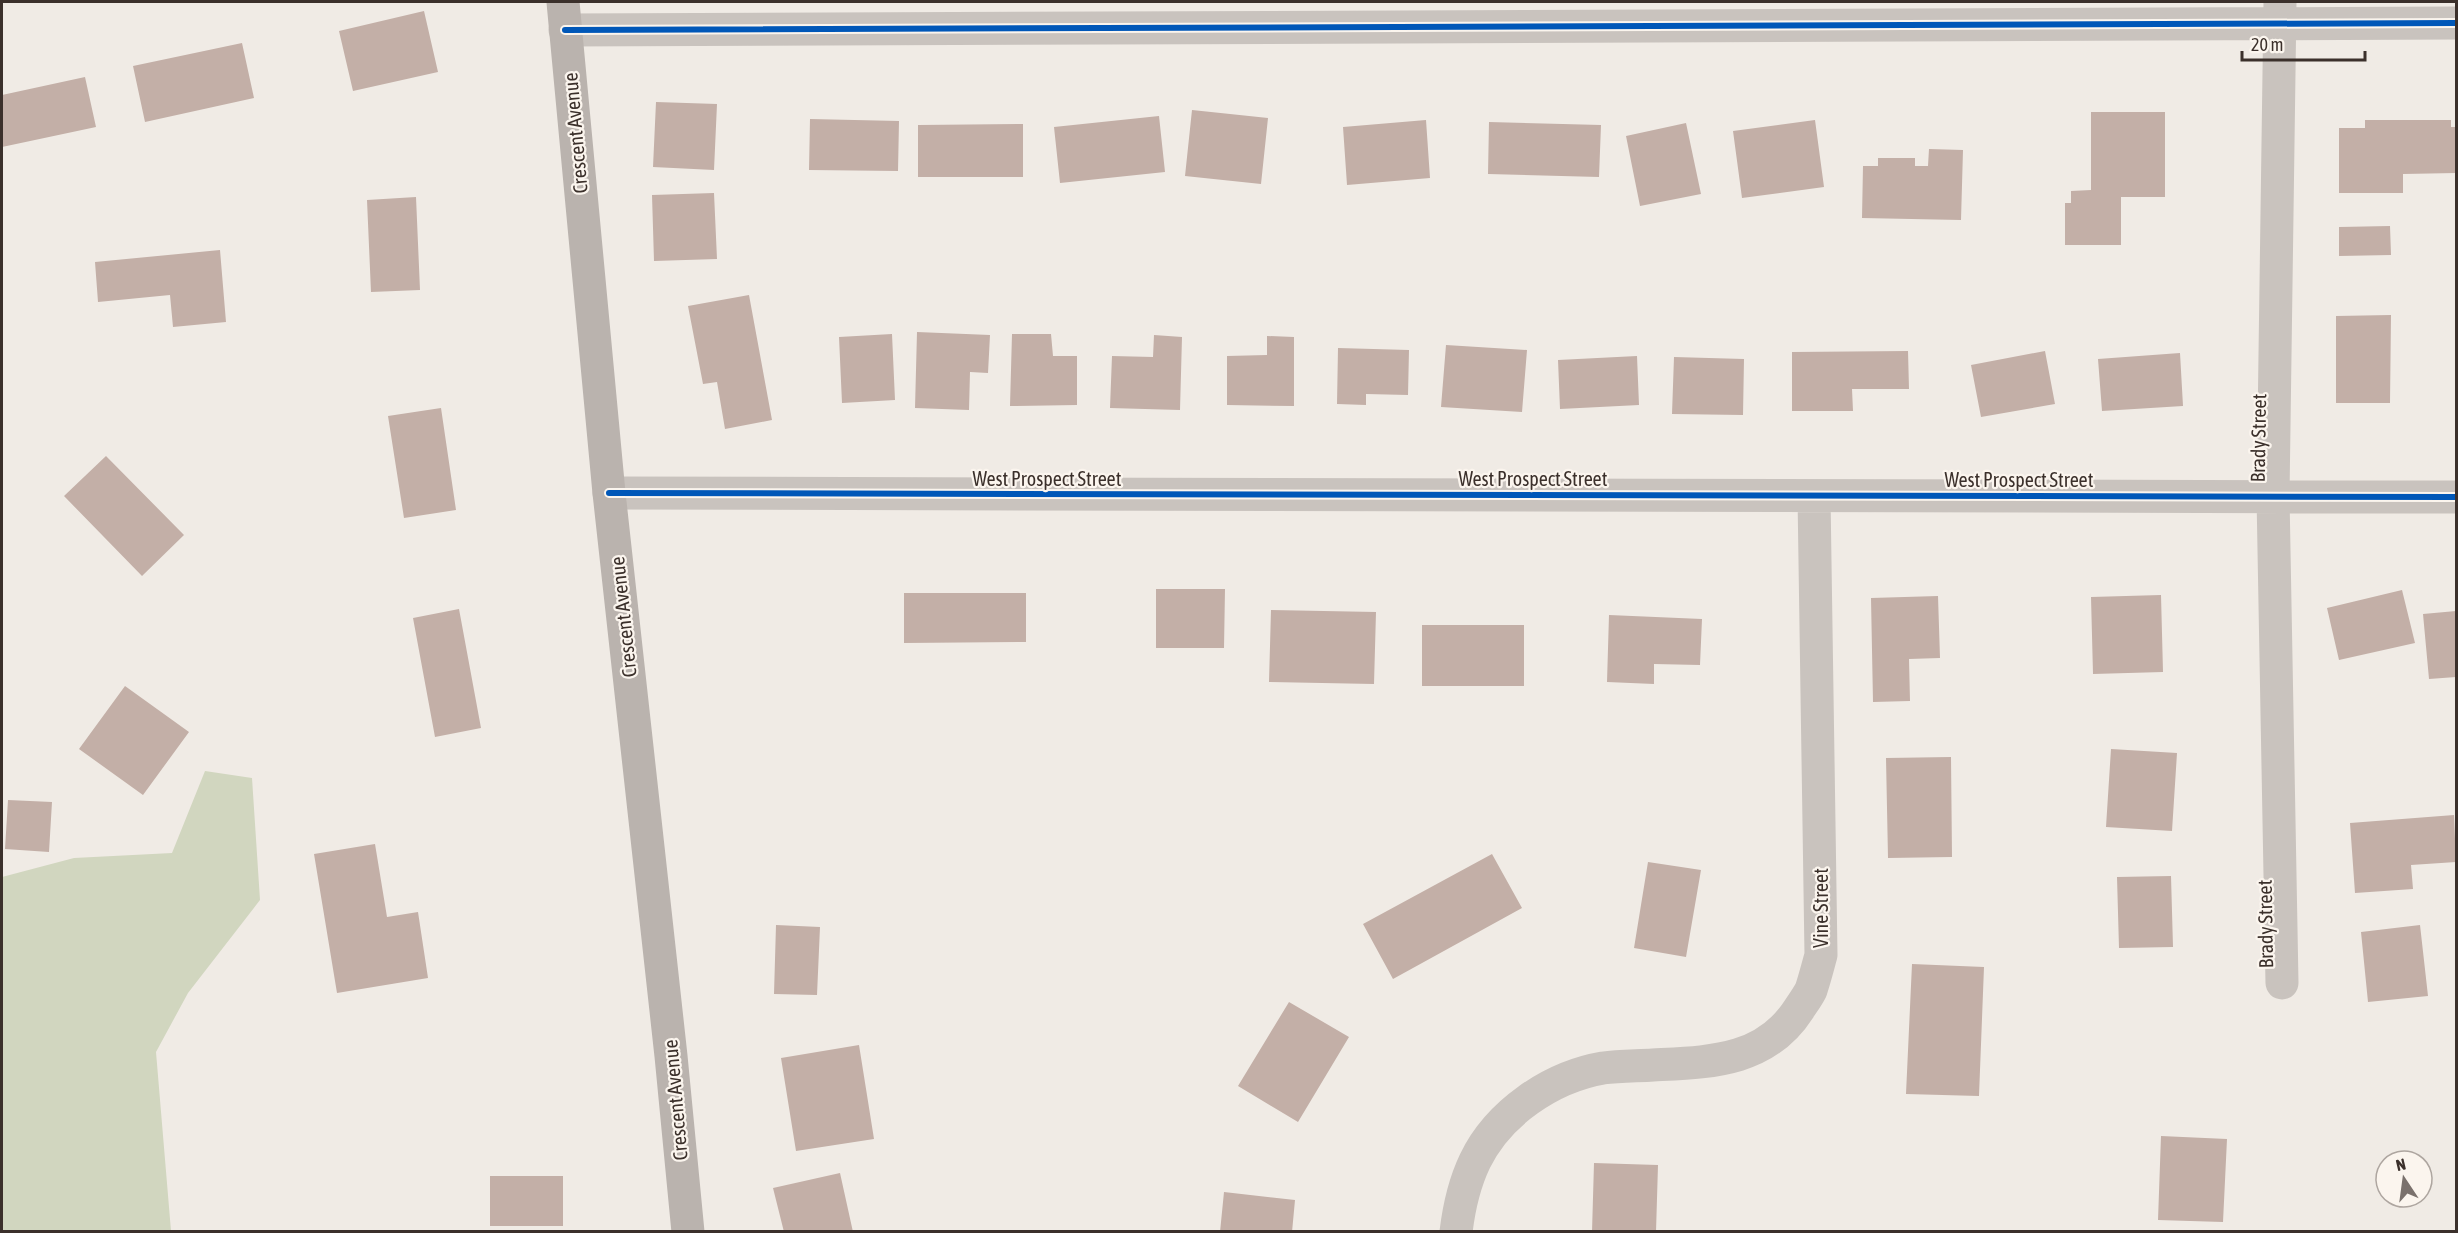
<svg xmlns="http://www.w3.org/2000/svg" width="2458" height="1233" font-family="'Asap Condensed',sans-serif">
<rect width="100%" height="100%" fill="#f0ebe5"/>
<path fill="#d1d6bf" d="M 205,771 L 252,778 L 260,900 L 188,993 L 156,1052 L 171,1231 L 2,1231 L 2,877 L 74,858 L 172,853 Z"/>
<path fill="#c3afa7" d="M 424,11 L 438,72 L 353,91 L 339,31 Z
M 242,43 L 254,98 L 145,122 L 133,66 Z
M 85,77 L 96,127 L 2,147 L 2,95 Z
M 656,102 L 717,104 L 714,170 L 653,167 Z
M 1192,110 L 1268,118 L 1261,184 L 1185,176 Z
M 2091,112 L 2165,112 L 2165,197 L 2121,197 L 2121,245 L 2065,245 L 2065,203 L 2071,203 L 2071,191 L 2091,190 Z
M 1159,116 L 1165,172 L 1060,183 L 1054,127 Z
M 810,119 L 899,121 L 898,171 L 809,170 Z
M 1426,120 L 1430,178 L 1347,185 L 1343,127 Z
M 1815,120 L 1824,187 L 1742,198 L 1733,131 Z
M 2365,120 L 2451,120 L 2451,127 L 2456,127 L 2456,173 L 2403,174 L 2403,193 L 2339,193 L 2339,128 L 2365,128 Z
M 1489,122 L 1601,125 L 1599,177 L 1488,174 Z
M 1686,123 L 1701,194 L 1640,206 L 1626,136 Z
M 1023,124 L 1023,177 L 918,177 L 918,125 Z
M 1929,149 L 1963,150 L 1961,220 L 1862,218 L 1863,166 L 1878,166 L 1878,158 L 1915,158 L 1915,166 L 1928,166 Z
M 714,193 L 717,259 L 654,261 L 652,195 Z
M 416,197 L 420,290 L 371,292 L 367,200 Z
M 2390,226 L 2391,255 L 2339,256 L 2339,227 Z
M 220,250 L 226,322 L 173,327 L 170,295 L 98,302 L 95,262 Z
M 749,295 L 772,420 L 725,429 L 717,382 L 703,384 L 688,306 Z
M 2391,315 L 2390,403 L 2336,403 L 2336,316 Z
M 917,332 L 990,335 L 988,373 L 970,372 L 969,410 L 915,408 Z
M 892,334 L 895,400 L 842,403 L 839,337 Z
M 1012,334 L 1051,334 L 1053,356 L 1077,356 L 1077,405 L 1010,406 Z
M 1154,335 L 1182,337 L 1180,410 L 1110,408 L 1112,356 L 1153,357 Z
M 1267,336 L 1294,337 L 1294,406 L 1227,405 L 1227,356 L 1267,355 Z
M 1446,345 L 1527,350 L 1522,412 L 1441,407 Z
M 1338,348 L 1409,350 L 1408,395 L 1366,394 L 1366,405 L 1337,404 Z
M 1908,351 L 1909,389 L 1852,389 L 1853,411 L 1792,411 L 1792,352 Z
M 2045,351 L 2055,404 L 1981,417 L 1971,365 Z
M 2180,353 L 2183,406 L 2102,411 L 2098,359 Z
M 1637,356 L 1639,405 L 1560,409 L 1558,360 Z
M 1674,357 L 1744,359 L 1743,415 L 1672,414 Z
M 441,408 L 456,510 L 404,518 L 388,416 Z
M 106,456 L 184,535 L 142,576 L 64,496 Z
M 1156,589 L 1225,589 L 1224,648 L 1156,648 Z
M 2402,590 L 2415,643 L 2339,660 L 2327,608 Z
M 904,593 L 1026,593 L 1026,642 L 904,643 Z
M 2161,595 L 2163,672 L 2093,674 L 2091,597 Z
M 1938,596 L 1940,658 L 1909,659 L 1910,701 L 1873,702 L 1871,598 Z
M 459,609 L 481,728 L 435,737 L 413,618 Z
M 1271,610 L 1376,612 L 1374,684 L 1269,682 Z
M 2456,611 L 2456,677 L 2429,679 L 2423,614 Z
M 1609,615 L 1702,619 L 1700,665 L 1654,664 L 1654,684 L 1607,682 Z
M 1422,625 L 1524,625 L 1524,686 L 1422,686 Z
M 125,686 L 189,732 L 143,795 L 79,749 Z
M 2111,749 L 2177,753 L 2172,831 L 2106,827 Z
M 1951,757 L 1952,857 L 1888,858 L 1886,758 Z
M 8,800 L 52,802 L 49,852 L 5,849 Z
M 2454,815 L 2456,862 L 2411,865 L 2413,889 L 2355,893 L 2350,823 Z
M 375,844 L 387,917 L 418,912 L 428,978 L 337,993 L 314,854 Z
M 1492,854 L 1522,908 L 1393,979 L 1363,924 Z
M 1648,862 L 1701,870 L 1686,957 L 1634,948 Z
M 2171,876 L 2173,947 L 2119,948 L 2117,877 Z
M 776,925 L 820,927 L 817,995 L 774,994 Z
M 2420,925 L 2428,996 L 2368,1002 L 2361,932 Z
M 1912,964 L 1984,967 L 1979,1096 L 1906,1094 Z
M 1289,1002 L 1349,1037 L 1298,1122 L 1238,1086 Z
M 859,1045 L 874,1139 L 796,1151 L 781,1058 Z
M 2161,1136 L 2227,1139 L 2223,1222 L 2158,1220 Z
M 1594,1163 L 1658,1165 L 1656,1232 L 1592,1232 Z
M 840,1173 L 853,1232 L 784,1232 L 773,1188 Z
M 490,1176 L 563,1176 L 563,1226 L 490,1226 Z
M 1224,1192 L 1295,1200 L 1292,1232 L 1220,1232 Z"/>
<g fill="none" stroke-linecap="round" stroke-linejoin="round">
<path stroke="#c9c3be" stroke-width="33" d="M 2280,2 L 2273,496 L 2282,983
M 565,30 L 2456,23
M 609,493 L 2456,497
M 1456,1232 C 1459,1207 1464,1184 1475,1161 C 1498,1113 1551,1077 1603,1068 C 1619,1066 1637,1066 1653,1065 C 1710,1062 1765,1062 1799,1009 C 1803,1003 1808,996 1811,990 C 1815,978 1818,966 1821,955 L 1814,496"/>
<path stroke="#bab3ae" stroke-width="33" d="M 563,2 L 609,493 L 671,1056 L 688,1232"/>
<defs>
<path id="cycleway" d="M 565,30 L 2456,23
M 609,493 L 2456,497"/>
</defs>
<use href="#cycleway" stroke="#fbf5ee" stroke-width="10"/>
<use href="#cycleway" stroke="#0057b8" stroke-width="6"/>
</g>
<g text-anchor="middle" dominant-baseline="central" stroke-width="4.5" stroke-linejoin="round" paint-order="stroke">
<g font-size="20" fill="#3b302b" stroke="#fbf5ee">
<text transform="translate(575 133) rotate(-95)">Crescent Avenue</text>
<text transform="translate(2258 438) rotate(-89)">Brady Street</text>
<text x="1047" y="478">West Prospect Street</text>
<text x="1533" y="478">West Prospect Street</text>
<text x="2019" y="479">West Prospect Street</text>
<text transform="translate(623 617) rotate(-96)">Crescent Avenue</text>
<text transform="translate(1820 908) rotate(-90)">Vine Street</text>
<text transform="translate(2265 924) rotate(-91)">Brady Street</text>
<text transform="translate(675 1100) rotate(-95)">Crescent Avenue</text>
</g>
</g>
<rect width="2458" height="1233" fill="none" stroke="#3b302b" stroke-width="6"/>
<g transform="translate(2404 1179) rotate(347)"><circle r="28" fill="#fbf5ee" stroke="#aea6a0" stroke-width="1.5"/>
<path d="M0-4.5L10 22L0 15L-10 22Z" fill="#7a716c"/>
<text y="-9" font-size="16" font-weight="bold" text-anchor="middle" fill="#3b302b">N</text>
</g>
<path d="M2242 51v9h123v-9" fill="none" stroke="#3b302b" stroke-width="3"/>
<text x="2251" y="51" font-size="18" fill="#3b302b" stroke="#fbf5ee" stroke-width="4.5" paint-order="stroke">20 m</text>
</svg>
